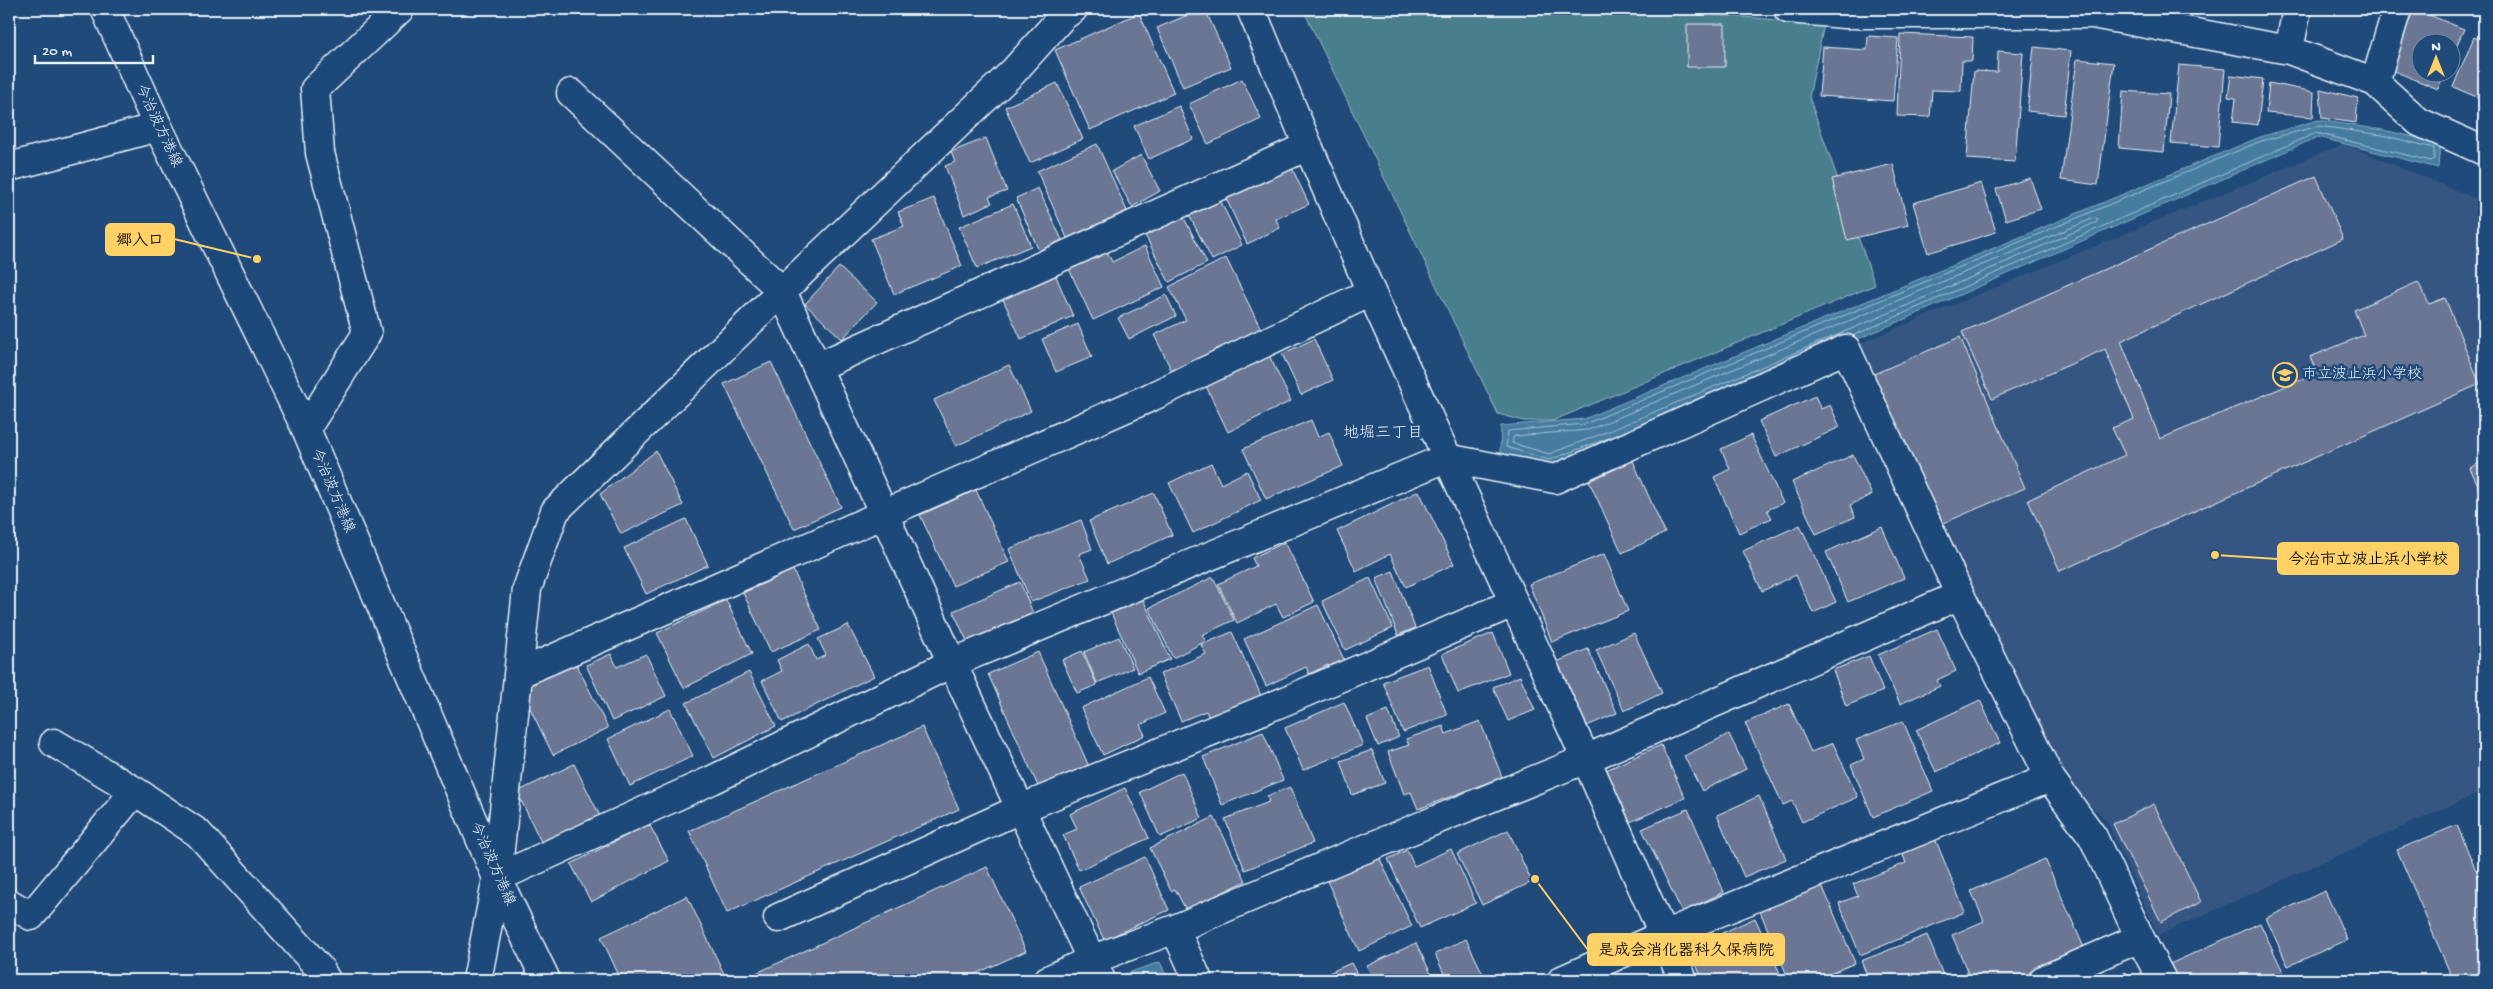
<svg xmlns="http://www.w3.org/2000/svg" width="2493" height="989" font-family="'Gochi Hand','Klee One',sans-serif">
<rect width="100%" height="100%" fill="#1f4a7a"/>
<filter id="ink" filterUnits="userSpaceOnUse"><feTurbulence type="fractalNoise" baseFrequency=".02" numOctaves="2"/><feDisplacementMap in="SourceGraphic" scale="10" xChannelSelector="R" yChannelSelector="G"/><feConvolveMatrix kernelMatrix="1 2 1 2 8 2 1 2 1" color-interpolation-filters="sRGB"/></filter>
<g filter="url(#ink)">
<path fill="#365782" d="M 2343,144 L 2484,202 L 2484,791 L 2158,935 L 2107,821 L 2046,762 L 1846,349 Z"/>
<path fill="#497e8d" stroke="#98b8c2" d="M 1303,9 L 1652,9 L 1824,24 L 1809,97 L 1875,285 L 1552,421 L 1524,421 L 1498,414 Z"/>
<path fill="#447ca0" stroke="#86abc3" d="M 2318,120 L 2383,130 L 2440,143 L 2438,168 L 2318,137 L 1912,316 L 1614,442 L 1549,466 L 1500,453 L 1501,426 L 1584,419 L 2260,137 Z
M 1160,962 L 1168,980 L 1125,980 L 1122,975 Z"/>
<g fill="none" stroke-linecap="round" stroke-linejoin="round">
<path stroke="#a6c2d5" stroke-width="1" d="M 2095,218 L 2098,219 L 2097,222 L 1908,305 L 1609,431 L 1549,454 L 1512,443 L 1514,436 L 1588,430 Z
M 1622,433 L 1549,460 L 1506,447 L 1508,431 L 1585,424 L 2261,141 L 2319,126 L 2382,135 L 2434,148 L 2434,159 L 2431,161 L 2316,133 L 1852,336"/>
</g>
<path fill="#6b7693" stroke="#e8f1f8" d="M 1202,9 L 1205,9 L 1231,67 L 1183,87 L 1157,28 Z
M 2414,9 L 2464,29 L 2450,60 L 2450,42 L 2420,42 L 2420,72 L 2445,72 L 2438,89 L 2389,69 Z
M 1139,13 L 1174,93 L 1090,130 L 1055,50 Z
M 1687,24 L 1725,24 L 1725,67 L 1687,67 Z
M 1900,34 L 1973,37 L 1972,61 L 1962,61 L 1961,91 L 1932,90 L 1930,117 L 1897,116 Z
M 1868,36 L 1898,38 L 1893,101 L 1819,96 L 1823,47 L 1867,50 Z
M 2474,37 L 2484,42 L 2484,100 L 2453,87 Z
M 2034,47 L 2071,51 L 2064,115 L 2027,111 Z
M 1998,51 L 2023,53 L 2015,162 L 1967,159 L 1974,71 L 1997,72 Z
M 2077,59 L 2114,63 L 2098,185 L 2061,180 Z
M 2179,65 L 2225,69 L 2218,147 L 2171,143 Z
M 2231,75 L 2263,79 L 2258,125 L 2233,122 L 2236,98 L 2228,97 Z
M 1242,79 L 1261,119 L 1208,144 L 1189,104 Z
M 1057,83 L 1083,139 L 1030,163 L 1005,107 Z
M 2269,83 L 2314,92 L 2313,117 L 2266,113 Z
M 2320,89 L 2358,98 L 2356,123 L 2322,118 Z
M 2123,91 L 2169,94 L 2164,152 L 2119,148 Z
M 1179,106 L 1193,139 L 1149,159 L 1134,126 Z
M 986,138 L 1007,191 L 989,197 L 992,203 L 964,215 L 945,166 L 955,162 L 951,152 Z
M 1097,144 L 1127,211 L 1067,238 L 1037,171 Z
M 1141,155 L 1160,191 L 1132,207 L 1112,171 Z
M 1290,164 L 1309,204 L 1276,219 L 1280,228 L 1247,244 L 1224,194 Z
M 1893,164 L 1908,225 L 1847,240 L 1832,179 Z
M 2316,176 L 2343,239 L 2121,341 L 2160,439 L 2317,373 L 2310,357 L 2364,335 L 2354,310 L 2418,282 L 2429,304 L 2445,298 L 2480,384 L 2060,571 L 2028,500 L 2125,455 L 2112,428 L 2134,419 L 2105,349 L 1992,399 L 1962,332 Z
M 2030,178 L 2041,209 L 2006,220 L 1996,189 Z
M 1981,183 L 1996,232 L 1928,253 L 1913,203 Z
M 1038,188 L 1062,240 L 1039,251 L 1016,198 Z
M 1218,196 L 1242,245 L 1212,260 L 1187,211 Z
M 934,198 L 962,266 L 894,294 L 871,239 L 904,226 L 898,212 Z
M 1013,204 L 1031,246 L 977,268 L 959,227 Z
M 1182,214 L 1207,263 L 1169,282 L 1144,233 Z
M 1145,246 L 1164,287 L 1093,320 L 1068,267 L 1106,249 L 1112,262 Z
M 1226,258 L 1262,331 L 1174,375 L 1154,335 L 1186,320 L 1169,287 Z
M 839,267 L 877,302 L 842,339 L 805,304 Z
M 1055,274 L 1073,316 L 1021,339 L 1002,297 Z
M 1166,295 L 1176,316 L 1129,339 L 1118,318 Z
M 1078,324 L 1092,357 L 1056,372 L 1042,339 Z
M 1960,337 L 2025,488 L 1939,525 L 1874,374 Z
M 1314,339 L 1333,380 L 1301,395 L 1282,354 Z
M 1267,351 L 1291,401 L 1228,432 L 1204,382 Z
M 771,362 L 841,507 L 794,529 L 724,384 Z
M 1009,365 L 1031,411 L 956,446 L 934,400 Z
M 1815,396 L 1821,409 L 1830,405 L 1840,427 L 1776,457 L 1759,421 Z
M 1311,420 L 1318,437 L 1329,432 L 1343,466 L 1266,499 L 1243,449 Z
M 1751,435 L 1783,503 L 1767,510 L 1772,518 L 1739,533 L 1714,477 L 1730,469 L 1721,449 Z
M 656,451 L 683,505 L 621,534 L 600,494 Z
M 1853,455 L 1872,495 L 1850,505 L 1855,517 L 1816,534 L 1792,482 Z
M 1633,461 L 1665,533 L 1622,553 L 1589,481 Z
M 2484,461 L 2484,498 L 2470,468 Z
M 1211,463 L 1221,484 L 1247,471 L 1261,500 L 1193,533 L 1169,483 Z
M 976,490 L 1009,562 L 953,586 L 920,515 Z
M 1419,491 L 1454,564 L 1406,587 L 1390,554 L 1356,571 L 1337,531 Z
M 1154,493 L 1172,535 L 1107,564 L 1089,521 Z
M 686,519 L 708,565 L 646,594 L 624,548 Z
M 1081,520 L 1092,549 L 1079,554 L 1090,579 L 1031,602 L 1009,549 Z
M 1800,525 L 1836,602 L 1813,613 L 1796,575 L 1762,591 L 1743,551 Z
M 1882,527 L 1904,578 L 1848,602 L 1826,552 Z
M 1285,542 L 1314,602 L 1283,617 L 1276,604 L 1237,623 L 1218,584 L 1256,566 L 1252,558 Z
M 1604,554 L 1628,611 L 1552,642 L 1529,584 Z
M 793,570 L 821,630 L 771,652 L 743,593 Z
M 1393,571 L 1415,628 L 1398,635 L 1376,578 Z
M 1213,577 L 1234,620 L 1202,635 L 1206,641 L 1173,658 L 1149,608 Z
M 1370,578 L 1393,628 L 1345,650 L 1322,601 Z
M 1020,582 L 1033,613 L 967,641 L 953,611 Z
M 1143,599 L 1170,659 L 1138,673 L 1111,613 Z
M 726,600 L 752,654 L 684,688 L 657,633 Z
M 1318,605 L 1348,668 L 1333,675 L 1328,665 L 1309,674 L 1306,667 L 1266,686 L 1244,639 Z
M 848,625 L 874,676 L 782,722 L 762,681 L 782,671 L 777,660 L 809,644 L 816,660 L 826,655 L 818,639 Z
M 1937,629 L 1956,671 L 1937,680 L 1940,686 L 1900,704 L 1878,655 Z
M 1232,632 L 1264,702 L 1212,725 L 1206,711 L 1181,721 L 1160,674 L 1206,654 L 1201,645 Z
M 1493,633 L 1509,673 L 1458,693 L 1442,654 Z
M 1634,633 L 1662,693 L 1624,711 L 1596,650 Z
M 1119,637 L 1133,668 L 1097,683 L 1084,652 Z
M 1588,649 L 1617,713 L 1582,728 L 1554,663 Z
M 1082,651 L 1097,685 L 1077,693 L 1062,660 Z
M 1038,652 L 1091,771 L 1041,793 L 988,674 Z
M 611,654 L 617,667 L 646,654 L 666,696 L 612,721 L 586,665 Z
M 1869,656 L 1883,691 L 1846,706 L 1833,670 Z
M 576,663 L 608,728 L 553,755 L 521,690 Z
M 1428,665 L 1447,715 L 1403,732 L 1383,682 Z
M 749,672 L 776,726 L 714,758 L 686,703 Z
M 1520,676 L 1535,710 L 1508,721 L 1493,687 Z
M 1148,677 L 1165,713 L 1140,725 L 1145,735 L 1103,755 L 1081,708 Z
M 1980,700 L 2000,743 L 1936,772 L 1916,730 Z
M 1344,702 L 1363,745 L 1303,770 L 1285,728 Z
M 1789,704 L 1811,752 L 1833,743 L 1858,797 L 1802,822 L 1792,801 L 1783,805 L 1745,723 Z
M 670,709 L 693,756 L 630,786 L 608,739 Z
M 1388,710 L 1399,737 L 1378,746 L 1367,719 Z
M 1480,721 L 1502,777 L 1418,809 L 1411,792 L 1404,794 L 1388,752 L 1409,745 L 1406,739 L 1443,726 L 1446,734 Z
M 1903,721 L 1933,791 L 1873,817 L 1851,765 L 1864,759 L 1856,740 Z
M 922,727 L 959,809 L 727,913 L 689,831 Z
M 1263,732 L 1283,780 L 1222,805 L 1203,757 Z
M 1729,734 L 1746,769 L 1702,791 L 1684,756 Z
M 1661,745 L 1685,798 L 1630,822 L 1606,770 Z
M 1372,750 L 1385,783 L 1352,795 L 1341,761 Z
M 574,764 L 600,816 L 542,844 L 517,792 Z
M 1182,772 L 1202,818 L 1160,837 L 1140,792 Z
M 1290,787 L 1313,843 L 1245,870 L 1225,819 L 1269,802 L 1267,796 Z
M 1125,788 L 1149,838 L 1079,870 L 1063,835 L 1077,829 L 1070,814 Z
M 1759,796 L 1786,859 L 1744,877 L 1717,815 Z
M 2154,804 L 2201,902 L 2161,922 L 2113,824 Z
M 1688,809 L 1724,892 L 1682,912 L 1642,829 Z
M 1214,817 L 1246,881 L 1186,910 L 1175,889 L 1171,891 L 1150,848 Z
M 649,824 L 669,861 L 591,902 L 571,864 Z
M 2457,825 L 2484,890 L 2484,980 L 2453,980 L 2397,850 Z
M 1508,830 L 1532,882 L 1482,905 L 1457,854 Z
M 1934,836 L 1965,912 L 1860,955 L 1839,903 L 1858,896 L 1853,884 L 1906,863 L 1901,850 Z
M 1451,849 L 1476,903 L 1420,928 L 1388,859 L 1407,850 L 1414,866 Z
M 1145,857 L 1169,910 L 1104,940 L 1079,887 Z
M 1379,857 L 1412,926 L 1359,951 L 1327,881 Z
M 2045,859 L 2085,950 L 2016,980 L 1971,980 L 1952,935 L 1984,921 L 1971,891 Z
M 987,867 L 1026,951 L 962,980 L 752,980 L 750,976 Z
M 1821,883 L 1855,963 L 1816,980 L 1789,980 L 1759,909 Z
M 2325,891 L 2347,940 L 2288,966 L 2266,918 Z
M 687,896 L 727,980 L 621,980 L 601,937 Z
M 1755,918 L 1783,980 L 1703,980 L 1692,956 L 1726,940 L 1722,933 Z
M 2260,923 L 2287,980 L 2177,980 L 2170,964 Z
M 1927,935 L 1945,980 L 1869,980 L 1861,961 Z
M 1466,939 L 1483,974 L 1468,980 L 1447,980 L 1435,954 Z
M 1416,943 L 1434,980 L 1374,980 L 1367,966 Z
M 1351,963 L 1360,980 L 1313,980 Z
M 2125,972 L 2128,980 L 2107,980 Z"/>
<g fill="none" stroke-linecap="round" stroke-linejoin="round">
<defs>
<path id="minor" d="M 1251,9 L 1308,146
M 1788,9 L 1844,14 L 2092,14 L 2289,50 L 2375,82 L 2419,122 L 2484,151
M 2289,50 L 2297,9
M 2375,82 L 2397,9
M 571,93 L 782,291 L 952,663 L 1101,980
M 9,167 L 158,127
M 817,367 L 1308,146 L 1371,292
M 306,429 L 367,333 L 320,153 L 315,89 L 400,9
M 518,674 L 1151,397 L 1371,292 L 1586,759 L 1683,980
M 54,743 L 135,791 L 198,833 L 320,969 L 326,980
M 2050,778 L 2093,837 L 2140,938
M 497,878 L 712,780 L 952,663 L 1446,458 L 1555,479 L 1846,349 L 1960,595 L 2050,778 L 1663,935 L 1562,980
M 9,903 L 31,916 L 135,791
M 778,918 L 1020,809 L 1290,699 L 1513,603
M 1175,929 L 1198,980
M 477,980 L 497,878 L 527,589 L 555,511 L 782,291 L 1013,72 L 1063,16 L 1073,9
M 1048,980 L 1091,960 L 1175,929 L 1355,853 L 1586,759 L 1960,595
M 2043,980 L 2140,938 L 2162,980"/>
<path id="major" d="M 105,9 L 158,127 L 306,429 L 497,878 L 546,980"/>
</defs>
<use href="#minor" stroke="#e8f1f8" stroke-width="31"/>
<use href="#major" stroke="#e8f1f8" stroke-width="31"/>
<use href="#minor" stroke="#1f4a7a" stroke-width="28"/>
<use href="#major" stroke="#1f4a7a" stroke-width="28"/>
</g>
</g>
<defs>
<symbol id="school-ring" viewBox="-11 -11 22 22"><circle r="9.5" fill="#1f4a7a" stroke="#ffd166" stroke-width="1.5"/><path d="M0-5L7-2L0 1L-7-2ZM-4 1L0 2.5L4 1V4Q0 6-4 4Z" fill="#ffd166"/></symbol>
</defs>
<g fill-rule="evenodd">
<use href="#school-ring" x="2271" y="361" width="28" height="28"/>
</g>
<g text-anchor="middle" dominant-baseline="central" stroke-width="5" stroke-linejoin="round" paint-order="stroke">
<g font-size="15" fill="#e8f1f8" stroke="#1f4a7a">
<text transform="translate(158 126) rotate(65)">今治波方港線</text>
<text transform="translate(332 491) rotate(67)">今治波方港線</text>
<text transform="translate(492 864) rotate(66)">今治波方港線</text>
</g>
<g font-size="15" fill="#e8f1f8" stroke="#1f4a7a" text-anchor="start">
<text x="2302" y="375">市立波止浜小学校</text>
</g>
<g font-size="16" fill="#e8f1f8" stroke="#1f4a7a">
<text x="1383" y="434">地堀三丁目</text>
</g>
</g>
<path fill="none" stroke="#ffd166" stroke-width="2" d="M257 259L174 239M2215 555L2278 559M1535 879L1588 950"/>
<g fill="#ffd166" stroke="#1f4a7a" stroke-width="2">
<circle cx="257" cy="259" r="5"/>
<circle cx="2215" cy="555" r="5"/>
<circle cx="1535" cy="879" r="5"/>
</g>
<g fill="#ffd166" stroke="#ffd166" stroke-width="2">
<rect x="106" y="224" width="68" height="31" rx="5"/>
<rect x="2278" y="543" width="180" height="31" rx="5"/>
<rect x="1588" y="934" width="196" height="31" rx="5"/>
</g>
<g font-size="16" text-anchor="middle" font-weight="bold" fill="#111">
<text x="140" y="245">郷入口</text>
<text x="2368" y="564">今治市立波止浜小学校</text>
<text x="1686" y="955">是成会消化器科久保病院</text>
</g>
<rect width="2493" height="989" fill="none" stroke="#1f4a7a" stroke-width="30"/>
<rect x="15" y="15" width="2463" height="959" fill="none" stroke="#e8f1f8" stroke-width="2" filter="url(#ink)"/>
<g transform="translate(2436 58)"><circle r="24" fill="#1f4a7a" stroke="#6f8dac"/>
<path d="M0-4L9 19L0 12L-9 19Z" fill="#ffd166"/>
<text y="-8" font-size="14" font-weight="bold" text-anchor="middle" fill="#e8f1f8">N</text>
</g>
<path d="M35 55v8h118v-8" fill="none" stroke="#e8f1f8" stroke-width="2.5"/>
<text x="42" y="55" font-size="15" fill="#e8f1f8" stroke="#1f4a7a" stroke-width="4" paint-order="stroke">20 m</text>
</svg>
